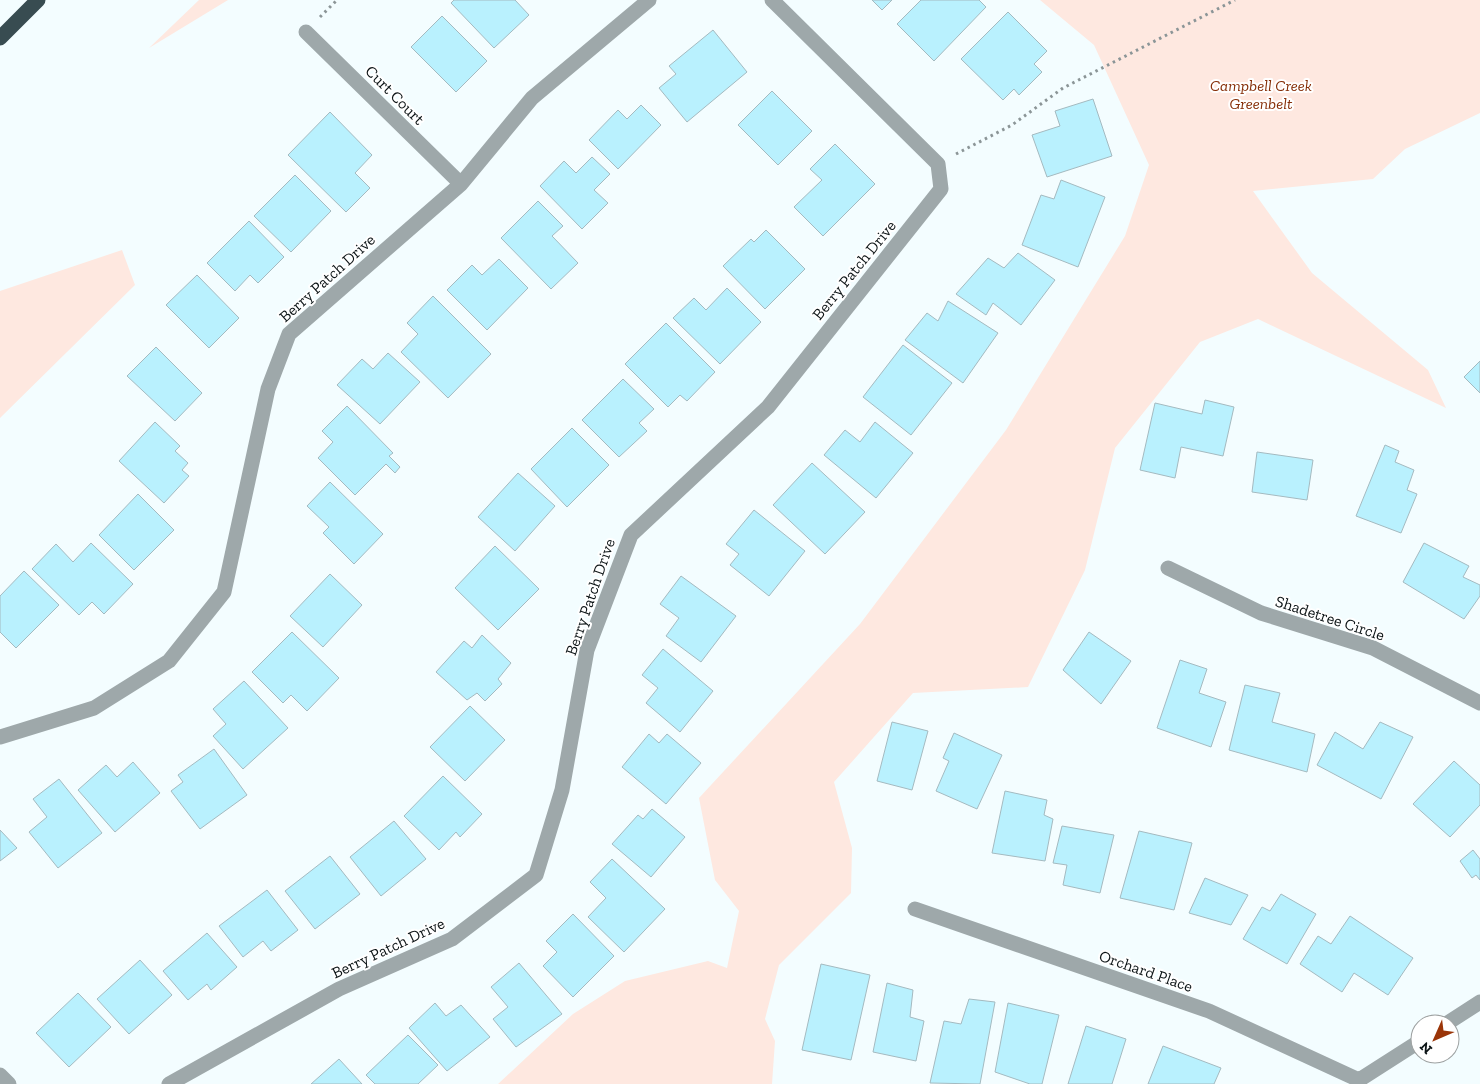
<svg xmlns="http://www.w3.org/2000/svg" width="1480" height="1084" font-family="'Zilla Slab',serif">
<rect width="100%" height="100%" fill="#f3fdff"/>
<path fill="#fee8e0" d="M 199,0 L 228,0 L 149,48 Z
M 1040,0 L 1480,0 L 1480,113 L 1405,149 L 1373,179 L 1253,191 L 1312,273 L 1428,370 L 1446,408 L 1258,319 L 1200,342 L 1115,448 L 1085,570 L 1028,687 L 913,693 L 834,782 L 852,848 L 851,893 L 779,965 L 765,1019 L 775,1041 L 772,1084 L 498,1084 L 573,1014 L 625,981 L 708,961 L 727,968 L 739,911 L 715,880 L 699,798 L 860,624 L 1006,430 L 1125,236 L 1149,165 L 1094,45 Z
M 122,250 L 135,285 L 0,418 L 0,291 Z"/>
<path fill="#b9f1fe" stroke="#a4bac0" d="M 454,0 L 515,0 L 529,15 L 494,48 L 451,3 Z
M 872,0 L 892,0 L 882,10 Z
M 921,0 L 979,0 L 986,7 L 934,61 L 897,24 Z
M 1008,12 L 1047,51 L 1034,64 L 1042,72 L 1019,95 L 1014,89 L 1003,100 L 961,59 Z
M 442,16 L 487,61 L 456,92 L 411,47 Z
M 713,30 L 747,72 L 687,122 L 659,88 L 676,74 L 669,66 Z
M 772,91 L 812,131 L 778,165 L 738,125 Z
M 1093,99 L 1112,156 L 1047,177 L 1032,135 L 1060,126 L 1055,111 Z
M 641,105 L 661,125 L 618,169 L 589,140 L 618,110 L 627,119 Z
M 330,112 L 372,155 L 355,173 L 370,188 L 346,212 L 288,155 Z
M 835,144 L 875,184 L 823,236 L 794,207 L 822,180 L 810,169 Z
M 592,157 L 610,174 L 594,190 L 608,203 L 582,229 L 540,186 L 564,161 L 576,173 Z
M 295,175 L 331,211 L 291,252 L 254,216 Z
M 1061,180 L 1105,197 L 1078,267 L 1022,245 L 1041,195 L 1054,199 Z
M 538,201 L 563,226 L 552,236 L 578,263 L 551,289 L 501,238 Z
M 249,221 L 284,257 L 258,283 L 250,275 L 235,291 L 207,263 Z
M 766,230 L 805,269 L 765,309 L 723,266 L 751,239 L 754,242 Z
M 1018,253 L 1055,280 L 1021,325 L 993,303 L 986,315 L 956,294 L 988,258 L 1004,268 Z
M 499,259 L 528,288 L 487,330 L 447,290 L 472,265 L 482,275 Z
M 197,275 L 239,318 L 209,348 L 166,305 Z
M 727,288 L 761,322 L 720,364 L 673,318 L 694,298 L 706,310 Z
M 433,296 L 491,354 L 448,398 L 401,352 L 418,334 L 407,323 Z
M 948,301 L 998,333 L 963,383 L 905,340 L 927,313 L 938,321 Z
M 666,323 L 715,372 L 687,401 L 680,395 L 668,407 L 625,364 Z
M 903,345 L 952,383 L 911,435 L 863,397 Z
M 156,347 L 202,393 L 175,421 L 127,376 Z
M 388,353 L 420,382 L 380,424 L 337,385 L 362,359 L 373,369 Z
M 1480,361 L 1480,393 L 1464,377 Z
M 623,379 L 654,409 L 639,423 L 647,431 L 619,457 L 582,420 Z
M 1205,400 L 1234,407 L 1223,456 L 1181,447 L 1175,478 L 1140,470 L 1155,403 L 1202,414 Z
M 347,406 L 393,453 L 389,456 L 400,467 L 395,473 L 386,464 L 355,495 L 318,458 L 333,442 L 322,431 Z
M 155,422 L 180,446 L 175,451 L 188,463 L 182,470 L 189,476 L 164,503 L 119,461 Z
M 875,422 L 913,453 L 876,498 L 824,455 L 845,430 L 860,442 Z
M 572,428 L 609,465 L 567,507 L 531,469 Z
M 1385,445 L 1399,451 L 1395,462 L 1414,470 L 1407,490 L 1417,494 L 1401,533 L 1356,516 Z
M 1257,452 L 1313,460 L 1307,500 L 1252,492 Z
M 812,463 L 865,512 L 825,554 L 773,505 Z
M 518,473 L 555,506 L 515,551 L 478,517 Z
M 330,482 L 383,534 L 354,564 L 323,533 L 329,527 L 307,506 Z
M 138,494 L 174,530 L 134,570 L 99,535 Z
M 754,510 L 805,551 L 769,596 L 730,565 L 739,554 L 726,544 Z
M 91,543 L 133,584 L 104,614 L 92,602 L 79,615 L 32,569 L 56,544 L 73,562 Z
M 1424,543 L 1469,566 L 1463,577 L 1480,585 L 1480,596 L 1464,619 L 1403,582 Z
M 495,546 L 539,589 L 498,630 L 455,588 Z
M 24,571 L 59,605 L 16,648 L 0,632 L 0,596 Z
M 330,574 L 362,605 L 323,647 L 290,616 Z
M 681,576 L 736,616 L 701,662 L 666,636 L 679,618 L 660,604 Z
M 292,632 L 339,678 L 307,711 L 291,695 L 283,703 L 252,672 Z
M 1089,632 L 1131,661 L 1101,704 L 1063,670 Z
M 482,635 L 511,663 L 498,679 L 502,684 L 485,701 L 477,693 L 467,700 L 436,672 L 464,641 L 472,648 Z
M 663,649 L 713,691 L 680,732 L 646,703 L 658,688 L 642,675 Z
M 1180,660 L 1207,669 L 1199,693 L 1226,702 L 1211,747 L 1157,728 Z
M 244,681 L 288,728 L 243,769 L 213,736 L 226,724 L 213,709 Z
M 1245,685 L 1280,693 L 1272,722 L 1315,734 L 1307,772 L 1229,750 Z
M 470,706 L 505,740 L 465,781 L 430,747 Z
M 892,722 L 928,731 L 912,790 L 877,781 Z
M 1380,722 L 1413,737 L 1381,799 L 1317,765 L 1335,732 L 1363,749 Z
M 954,733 L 1002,755 L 977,809 L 936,791 L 949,761 L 943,758 Z
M 649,734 L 659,743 L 667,734 L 701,763 L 666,804 L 622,767 Z
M 214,749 L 247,795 L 200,829 L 171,791 L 183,782 L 178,775 Z
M 1454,761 L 1480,785 L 1480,805 L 1450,837 L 1413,804 Z
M 133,762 L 160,793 L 115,832 L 78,790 L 106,765 L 117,777 Z
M 443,776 L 482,814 L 460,837 L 456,832 L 439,850 L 404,816 Z
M 59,779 L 102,833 L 58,868 L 29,832 L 47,817 L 33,799 Z
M 1005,791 L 1047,800 L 1044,815 L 1053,819 L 1045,861 L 992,853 Z
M 652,809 L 685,837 L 651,877 L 612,844 L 638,815 L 643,819 Z
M 394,821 L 426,859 L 381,896 L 350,857 Z
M 1062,826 L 1114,835 L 1100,893 L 1063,885 L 1067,865 L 1053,863 Z
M 0,830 L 17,848 L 0,861 Z
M 1139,831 L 1192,843 L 1174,910 L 1120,898 Z
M 1473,850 L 1480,859 L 1480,880 L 1476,875 L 1472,878 L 1460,861 Z
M 330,856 L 360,894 L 315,929 L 285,891 Z
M 612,859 L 665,909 L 624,952 L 588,917 L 606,898 L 590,882 Z
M 1205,878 L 1248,895 L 1231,925 L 1189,913 Z
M 267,890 L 298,930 L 271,951 L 263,941 L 243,957 L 219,926 Z
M 1281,894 L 1316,914 L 1287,964 L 1243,939 L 1262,907 L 1270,911 Z
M 573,914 L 614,956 L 573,997 L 543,966 L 557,952 L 546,941 Z
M 1350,916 L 1413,958 L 1388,995 L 1354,973 L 1342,992 L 1300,964 L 1318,936 L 1331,944 Z
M 207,933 L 237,967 L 211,990 L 207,984 L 188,1000 L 163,971 Z
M 140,960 L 172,995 L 129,1034 L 97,999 Z
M 519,963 L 562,1014 L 516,1047 L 493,1019 L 508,1007 L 491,987 Z
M 821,964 L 870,975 L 851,1060 L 802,1050 Z
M 887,983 L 913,990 L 910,1017 L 924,1021 L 916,1061 L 873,1052 Z
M 78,993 L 111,1027 L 69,1067 L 36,1033 Z
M 969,999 L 995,1002 L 980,1084 L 930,1083 L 944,1021 L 961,1024 Z
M 435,1003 L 446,1016 L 461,1005 L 490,1037 L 447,1071 L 409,1028 Z
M 1008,1003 L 1059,1015 L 1042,1084 L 1030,1084 L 995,1072 Z
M 1086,1026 L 1126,1039 L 1112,1084 L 1068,1084 Z
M 408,1035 L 438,1065 L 418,1084 L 375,1084 L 366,1075 Z
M 1163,1046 L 1221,1068 L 1214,1084 L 1148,1084 Z
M 339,1059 L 362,1084 L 311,1084 Z"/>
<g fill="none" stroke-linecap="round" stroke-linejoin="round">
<path stroke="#8b9597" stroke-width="3" stroke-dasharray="2.5 4" stroke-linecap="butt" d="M 320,17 L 337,0
M 956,154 L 1012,125 L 1063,88 L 1235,0"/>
<path stroke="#9ea8aa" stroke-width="15" d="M 306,32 L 461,184
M 1168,568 L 1261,613 L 1373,648 L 1480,703
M 0,737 L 94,708 L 169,661 L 224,592 L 268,389 L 289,334 L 461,184 L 532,98 L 649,0
M 915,909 L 1209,1011 L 1359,1080
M 1446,1024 L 1480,1002
M 0,1075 L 9,1084
M 169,1084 L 339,989 L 452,939 L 536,875 L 562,790 L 587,650 L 631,535 L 768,407 L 941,189 L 938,164 L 772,0
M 1357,1084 L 1359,1080 L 1420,1041"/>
<path stroke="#384c51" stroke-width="15" d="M 0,38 L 38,0"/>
</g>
<g text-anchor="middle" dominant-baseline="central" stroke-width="4" stroke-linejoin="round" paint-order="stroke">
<g font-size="16" font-style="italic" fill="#852d06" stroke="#fff">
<text x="1261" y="85">Campbell Creek<tspan x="1261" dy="18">Greenbelt</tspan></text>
</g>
<g font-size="16" fill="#0b1315" stroke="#fff">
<text transform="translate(395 95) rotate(45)">Curt Court</text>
<text transform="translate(854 270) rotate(-51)">Berry Patch Drive</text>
<text transform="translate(327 278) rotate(-42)">Berry Patch Drive</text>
<text transform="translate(590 597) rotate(-71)">Berry Patch Drive</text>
<text transform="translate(1330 618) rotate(18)">Shadetree Circle</text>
<text transform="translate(388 948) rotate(-25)">Berry Patch Drive</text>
<text transform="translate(1146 971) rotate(19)">Orchard Place</text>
</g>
</g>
<g transform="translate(1435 1039) rotate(225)"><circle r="24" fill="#ffffff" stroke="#9da1a1"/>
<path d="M0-4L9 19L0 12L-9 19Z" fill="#9a3508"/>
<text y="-8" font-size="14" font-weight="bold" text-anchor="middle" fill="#0b1315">N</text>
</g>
</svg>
